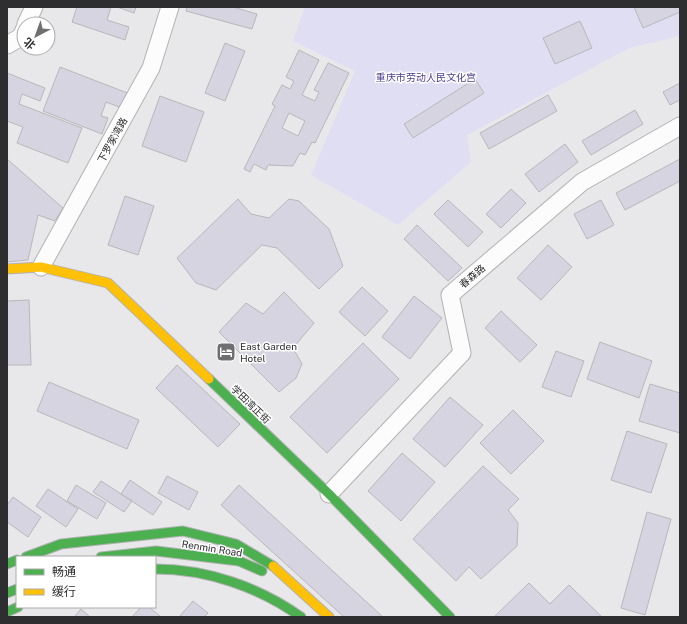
<svg xmlns="http://www.w3.org/2000/svg" width="687" height="624" font-family="'Public Sans','Noto Sans SC',sans-serif">
<rect width="100%" height="100%" fill="#e8e8eb"/>
<path fill="#dfdef3" d="M 305,7 L 680,7 L 680,36 L 629,48 L 467,135 L 471,162 L 398,225 L 311,175 L 355,71 L 293,41 Z"/>
<path fill="#d5d4e0" stroke="#b8b8ba" fill-rule="evenodd" d="M 77,7 L 111,7 L 107,20 L 129,27 L 125,40 L 72,22 Z
M 117,7 L 136,7 L 134,13 Z
M 187,7 L 233,7 L 257,14 L 252,29 L 186,11 Z
M 634,7 L 680,7 L 680,12 L 643,28 Z
M 580,21 L 592,48 L 555,64 L 543,38 Z
M 225,43 L 245,51 L 225,101 L 205,93 Z
M 299,50 L 319,60 L 302,95 L 315,101 L 319,92 L 314,90 L 328,63 L 349,73 L 315,143 L 312,142 L 305,155 L 300,153 L 293,166 L 268,165 L 266,170 L 254,164 L 250,172 L 244,169 L 275,106 L 272,104 L 282,85 L 290,89 L 294,81 L 286,77 ZM 289,113 L 305,121 L 298,136 L 282,128 Z
M 60,67 L 130,94 L 124,109 L 106,102 L 101,116 L 108,118 L 102,134 L 43,111 Z
M 7,73 L 45,88 L 40,101 L 22,94 L 19,104 L 82,128 L 68,163 L 17,143 L 23,127 L 7,121 Z
M 475,79 L 484,93 L 413,138 L 404,124 Z
M 680,83 L 680,100 L 670,105 L 663,92 Z
M 548,95 L 557,111 L 489,149 L 480,133 Z
M 160,96 L 204,112 L 186,162 L 142,146 Z
M 635,110 L 643,124 L 591,155 L 582,141 Z
M 565,144 L 578,162 L 539,192 L 525,174 Z
M 7,159 L 63,208 L 55,221 L 38,215 L 28,260 L 7,262 Z
M 680,159 L 680,181 L 625,210 L 616,193 Z
M 511,189 L 526,203 L 501,228 L 486,214 Z
M 125,196 L 154,206 L 138,255 L 108,245 Z
M 238,199 L 251,214 L 269,218 L 289,199 L 299,201 L 329,229 L 343,266 L 319,289 L 277,248 L 262,245 L 216,290 L 196,283 L 177,258 Z
M 448,200 L 483,232 L 468,247 L 434,214 Z
M 601,200 L 614,225 L 587,239 L 574,214 Z
M 417,225 L 462,268 L 448,281 L 404,239 Z
M 548,245 L 572,267 L 541,300 L 517,278 Z
M 362,287 L 388,311 L 365,336 L 339,312 Z
M 284,292 L 314,323 L 293,348 L 302,364 L 296,378 L 279,392 L 219,332 L 246,303 L 263,314 Z
M 414,296 L 442,318 L 410,359 L 382,337 Z
M 29,300 L 31,365 L 7,365 L 7,301 Z
M 501,311 L 537,345 L 520,362 L 485,328 Z
M 600,342 L 652,361 L 639,398 L 587,379 Z
M 363,343 L 399,379 L 327,453 L 290,417 Z
M 556,351 L 584,361 L 571,397 L 542,387 Z
M 177,365 L 240,424 L 218,447 L 156,388 Z
M 49,382 L 139,420 L 127,449 L 37,411 Z
M 650,384 L 680,393 L 680,433 L 639,421 Z
M 450,397 L 483,425 L 445,467 L 413,439 Z
M 513,410 L 544,441 L 511,474 L 480,443 Z
M 627,431 L 667,444 L 651,493 L 611,480 Z
M 402,453 L 435,482 L 401,521 L 368,491 Z
M 483,466 L 519,499 L 508,510 L 518,523 L 517,546 L 481,579 L 469,567 L 456,581 L 413,539 Z
M 167,476 L 198,492 L 189,510 L 158,493 Z
M 130,480 L 162,502 L 153,515 L 121,494 Z
M 101,481 L 132,501 L 124,512 L 93,492 Z
M 76,485 L 106,503 L 97,519 L 67,501 Z
M 239,485 L 383,617 L 344,617 L 221,505 Z
M 48,489 L 78,509 L 66,527 L 36,506 Z
M 13,497 L 41,517 L 28,537 L 7,522 L 7,505 Z
M 647,512 L 671,519 L 645,615 L 621,608 Z
M 529,583 L 550,604 L 569,585 L 602,617 L 494,617 Z
M 193,601 L 208,613 L 204,617 L 179,617 Z
M 141,607 L 149,607 L 161,617 L 132,617 Z
M 81,609 L 90,617 L 74,617 Z"/>
<g fill="none" stroke-linecap="round" stroke-linejoin="round">
<defs>
<path id="street" d="M 26,24 L 34,7
M 7,45 L 21,37 L 24,30
M 41,267 L 151,68 L 170,7
M 329,494 L 462,353 L 450,295 L 582,182 L 680,126"/>
<path id="fast" d="M 209,379 L 329,494 L 450,617
M 26,557 L 61,544 L 183,531 L 236,544 L 273,566
M 101,557 L 156,551 L 239,561 L 262,571
M 7,564 L 17,560
M 155,569 C 207,569 259,587 301,617
M 7,593 L 17,589
M 7,612 L 18,607"/>
<path id="slow" d="M 7,269 L 41,267 L 108,283 L 209,379
M 273,566 L 329,617"/>
</defs>
<use href="#street" stroke="#b2b2b4" stroke-width="19"/>
<use href="#fast" stroke="#b2b2b4" stroke-width="11"/>
<use href="#slow" stroke="#b2b2b4" stroke-width="11"/>
<use href="#street" stroke="#fcfcfc" stroke-width="17"/>
<use href="#fast" stroke="#4caf50" stroke-width="9"/>
<use href="#slow" stroke="#ffc107" stroke-width="9"/>
</g>
<defs>
<symbol id="hotel-square" viewBox="-11 -11 22 22"><rect x="-9" y="-9" width="18" height="18" rx="4" fill="#6f6f71" stroke="#fff"/><path d="M-6-4.5h1.5V1H6V5H4.5V3h-9V5H-6ZM-4 0a1.8 1.8 0 1 1 3.6 0ZM.5 0V-2.5h3Q6-2.5 6 0Z" fill="#fff"/></symbol>
</defs>
<g fill-rule="evenodd">
<use href="#hotel-square" x="215" y="341" width="22" height="22"/>
</g>
<g text-anchor="middle" dominant-baseline="central" stroke-width="3" stroke-linejoin="round" paint-order="stroke">
<g font-size="10" fill="#4d3c8f" stroke="#fff">
<text x="426" y="77">重庆市劳动人民文化宫</text>
</g>
<g font-size="10" fill="#2e2e30" stroke="#fff">
<text transform="translate(112 140) rotate(-61)">下罗家湾路</text>
<text transform="translate(472 276) rotate(-41)">春森路</text>
<text transform="translate(251 404) rotate(44)">学田湾正街</text>
<text transform="translate(212 548) rotate(9)">Renmin Road</text>
</g>
<g font-size="10" fill="#2e2e30" stroke="#fff" text-anchor="start">
<text x="240" y="346">East Garden<tspan x="240" dy="12">Hotel</tspan></text>
</g>
</g>
<rect width="687" height="624" fill="none" stroke="#2e2e30" stroke-width="16"/>
<rect x="16" y="556" width="140" height="52" fill="#ffffff" stroke="#ababac"/>
<rect x="24" y="569" width="20" height="6" fill="#4caf50" stroke="#ababac"/>
<text x="52" y="576" font-size="12" fill="#2e2e30">畅通</text>
<rect x="24" y="589" width="20" height="6" fill="#ffc107" stroke="#ababac"/>
<text x="52" y="596" font-size="12" fill="#2e2e30">缓行</text>
<g transform="translate(36 36) rotate(221)"><circle r="19" fill="#ffffff" stroke="#ababac"/>
<path d="M0-3L7 15L0 10L-7 15Z" fill="#6f6f71"/>
<text y="-6" font-size="11" font-weight="bold" text-anchor="middle" fill="#2e2e30">北</text>
</g>
</svg>
